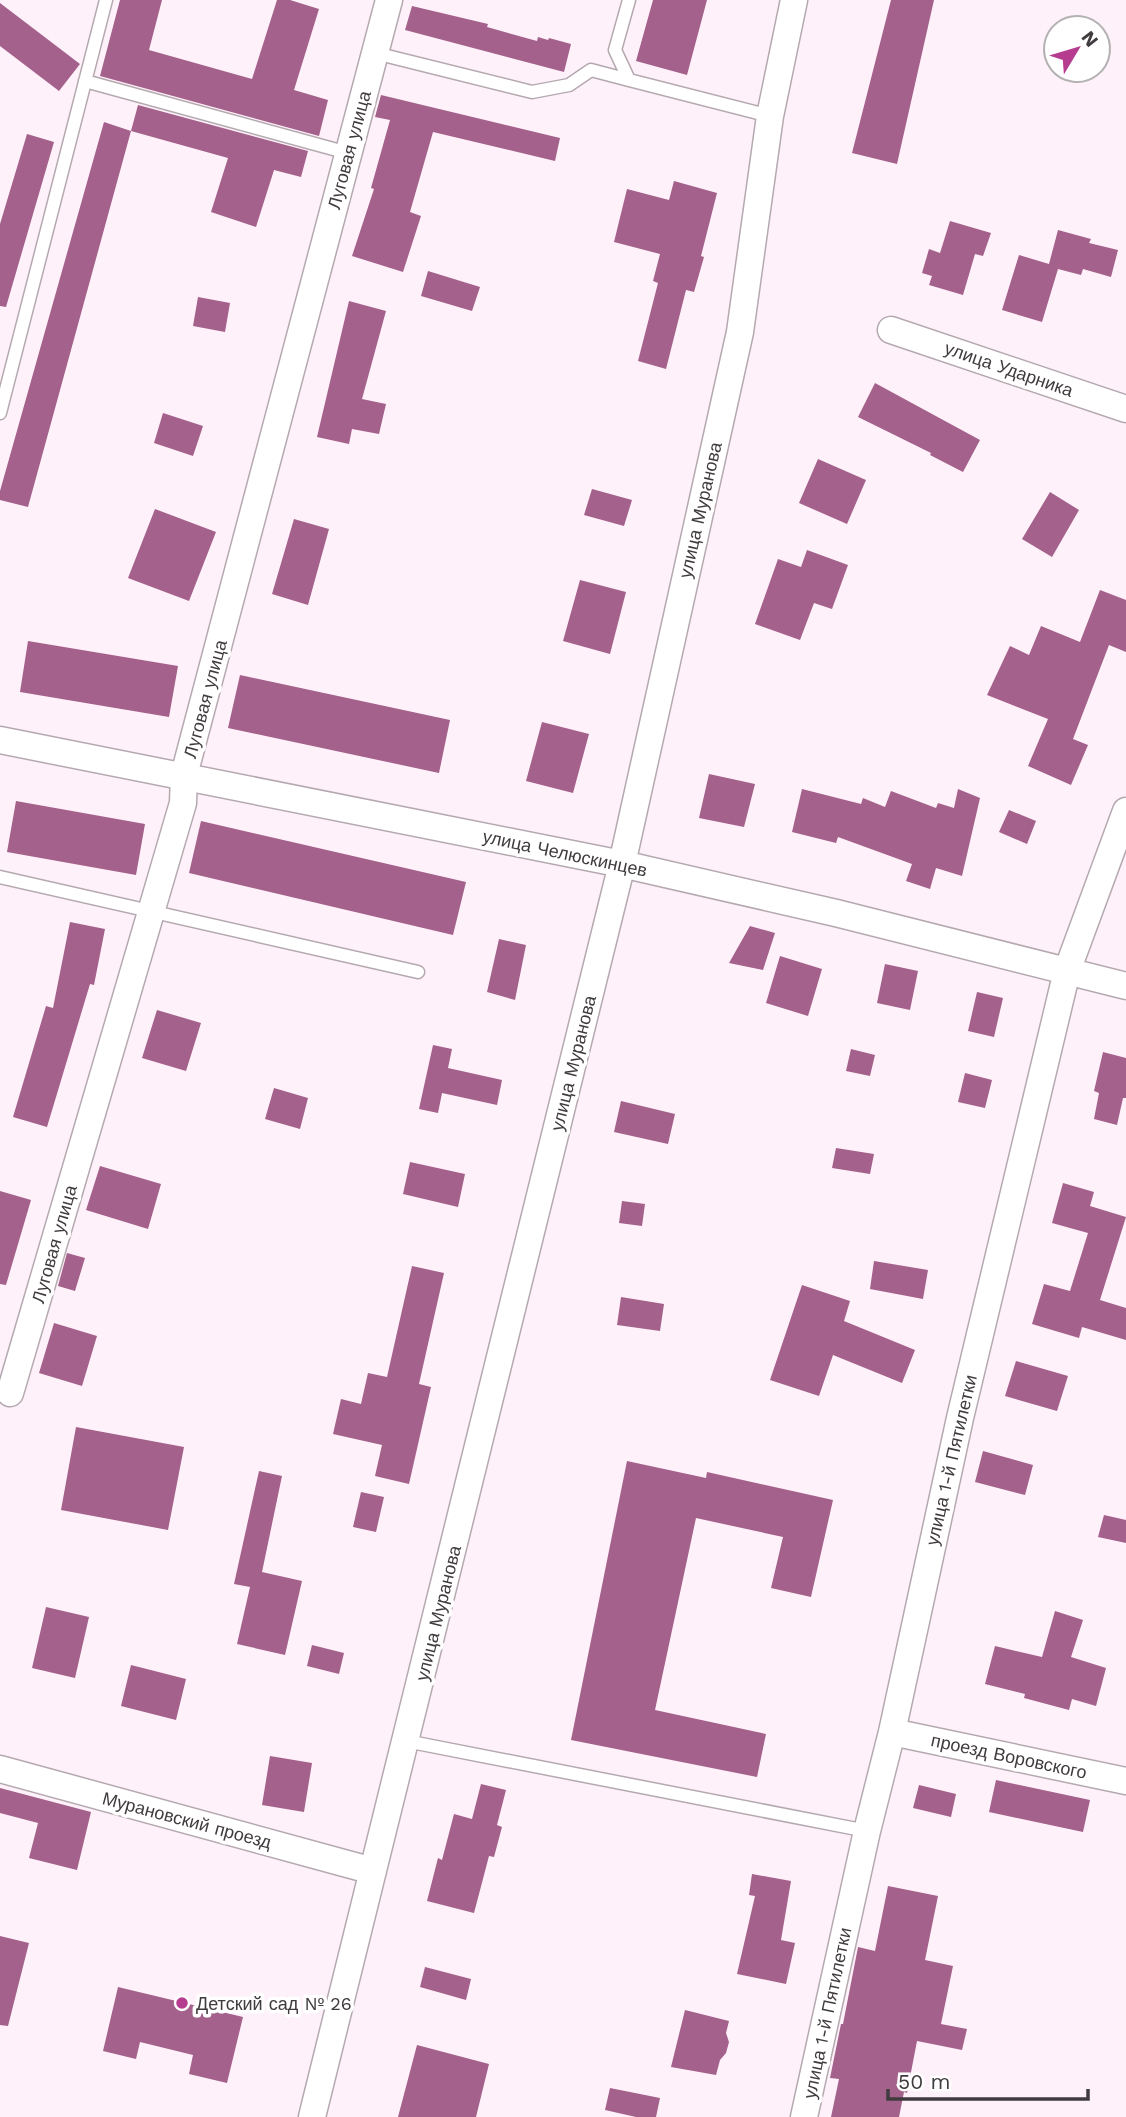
<svg xmlns="http://www.w3.org/2000/svg" width="1126" height="2117" font-family="'Work Sans',sans-serif">
<rect width="100%" height="100%" fill="#fff1f9"/>
<path fill="#a4618b" d="M 120,0 L 162,0 L 149,50 L 252,79 L 277,0 L 290,0 L 319,9 L 294,90 L 328,100 L 319,136 L 100,76 Z
M 653,0 L 707,0 L 687,75 L 636,61 Z
M 891,0 L 934,0 L 897,164 L 852,153 Z
M 0,3 L 80,64 L 59,91 L 0,46 Z
M 412,6 L 488,24 L 487,27 L 537,41 L 538,37 L 548,40 L 549,38 L 571,44 L 564,72 L 405,30 Z
M 381,95 L 560,138 L 555,161 L 433,132 L 410,212 L 421,216 L 403,272 L 352,256 L 374,189 L 371,188 L 390,120 L 375,117 Z
M 138,105 L 308,151 L 301,177 L 274,170 L 256,227 L 211,212 L 228,158 L 131,131 Z
M 104,122 L 131,131 L 28,507 L 0,500 L 0,491 Z
M 27,134 L 54,142 L 6,307 L 0,306 L 0,224 Z
M 674,181 L 717,193 L 701,256 L 704,257 L 694,292 L 686,290 L 666,369 L 638,361 L 658,283 L 653,281 L 660,254 L 614,242 L 627,189 L 669,200 Z
M 950,221 L 991,233 L 983,256 L 975,254 L 963,295 L 929,285 L 932,276 L 922,273 L 929,249 L 940,253 Z
M 1058,230 L 1091,239 L 1089,243 L 1118,250 L 1111,277 L 1083,269 L 1081,275 L 1058,269 L 1042,322 L 1002,310 L 1019,255 L 1049,264 Z
M 428,271 L 480,287 L 472,311 L 421,296 Z
M 198,297 L 230,303 L 225,332 L 193,326 Z
M 349,301 L 386,311 L 362,399 L 386,404 L 379,434 L 352,429 L 349,444 L 317,437 Z
M 875,383 L 980,440 L 963,472 L 930,455 L 931,453 L 858,417 Z
M 163,413 L 203,426 L 193,456 L 154,443 Z
M 818,459 L 866,480 L 847,524 L 799,503 Z
M 592,489 L 632,500 L 624,526 L 584,515 Z
M 1050,492 L 1079,510 L 1052,557 L 1022,539 Z
M 155,509 L 216,532 L 189,601 L 128,578 Z
M 294,519 L 329,529 L 308,605 L 272,594 Z
M 807,550 L 848,565 L 832,609 L 814,603 L 800,640 L 755,624 L 778,559 L 801,567 Z
M 580,580 L 626,592 L 610,654 L 563,641 Z
M 1100,590 L 1126,600 L 1126,652 L 1109,645 L 1073,739 L 1088,745 L 1071,785 L 1028,766 L 1048,719 L 987,695 L 1010,646 L 1029,655 L 1041,626 L 1080,642 Z
M 28,641 L 178,666 L 169,717 L 20,692 Z
M 240,675 L 450,720 L 439,773 L 228,728 Z
M 542,722 L 589,734 L 573,793 L 526,781 Z
M 709,774 L 755,784 L 744,827 L 699,818 Z
M 802,789 L 861,804 L 863,798 L 885,807 L 891,791 L 936,808 L 938,803 L 954,808 L 958,789 L 980,798 L 962,876 L 936,868 L 930,889 L 906,881 L 912,864 L 838,837 L 836,843 L 792,832 Z
M 16,801 L 145,824 L 136,875 L 7,852 Z
M 1009,810 L 1036,821 L 1027,844 L 999,832 Z
M 201,821 L 466,882 L 453,935 L 189,873 Z
M 70,922 L 105,929 L 94,985 L 90,984 L 47,1127 L 13,1117 L 46,1006 L 53,1008 Z
M 750,926 L 775,933 L 763,970 L 729,963 Z
M 499,939 L 526,945 L 515,1000 L 487,992 Z
M 780,956 L 822,969 L 808,1016 L 766,1003 Z
M 885,964 L 918,971 L 910,1010 L 877,1003 Z
M 977,992 L 1003,998 L 994,1037 L 968,1031 Z
M 157,1010 L 201,1023 L 186,1071 L 142,1058 Z
M 433,1045 L 452,1049 L 448,1068 L 502,1080 L 497,1105 L 442,1093 L 438,1113 L 419,1109 Z
M 851,1049 L 875,1055 L 870,1076 L 846,1071 Z
M 1103,1052 L 1126,1058 L 1126,1098 L 1123,1098 L 1117,1125 L 1094,1119 L 1099,1093 L 1094,1091 Z
M 965,1073 L 992,1080 L 985,1108 L 958,1102 Z
M 274,1088 L 308,1098 L 300,1129 L 265,1119 Z
M 621,1101 L 675,1114 L 668,1144 L 614,1132 Z
M 836,1148 L 874,1154 L 870,1174 L 832,1168 Z
M 410,1162 L 465,1174 L 458,1207 L 403,1194 Z
M 100,1166 L 161,1184 L 148,1229 L 86,1210 Z
M 1063,1183 L 1094,1192 L 1090,1206 L 1126,1217 L 1100,1300 L 1126,1308 L 1126,1340 L 1082,1327 L 1079,1338 L 1032,1324 L 1044,1284 L 1070,1291 L 1088,1233 L 1052,1223 Z
M 0,1191 L 31,1200 L 6,1285 L 0,1284 Z
M 622,1201 L 645,1204 L 642,1226 L 619,1223 Z
M 67,1253 L 85,1258 L 75,1291 L 58,1286 Z
M 874,1261 L 928,1270 L 923,1299 L 870,1289 Z
M 412,1266 L 444,1273 L 419,1384 L 431,1387 L 409,1484 L 375,1476 L 382,1445 L 333,1434 L 341,1399 L 361,1404 L 368,1373 L 387,1377 Z
M 802,1285 L 850,1301 L 844,1321 L 915,1350 L 902,1383 L 833,1355 L 819,1396 L 770,1380 Z
M 621,1297 L 664,1304 L 660,1331 L 617,1325 Z
M 54,1323 L 97,1336 L 82,1386 L 39,1373 Z
M 1016,1361 L 1068,1376 L 1057,1411 L 1005,1396 Z
M 76,1427 L 184,1447 L 168,1530 L 61,1510 Z
M 983,1451 L 1033,1465 L 1025,1495 L 975,1482 Z
M 627,1461 L 706,1478 L 707,1472 L 833,1500 L 811,1597 L 771,1588 L 783,1537 L 696,1518 L 655,1710 L 766,1734 L 757,1777 L 571,1740 Z
M 259,1471 L 282,1476 L 262,1572 L 302,1581 L 285,1655 L 237,1644 L 250,1587 L 234,1584 Z
M 361,1492 L 384,1497 L 376,1532 L 353,1527 Z
M 1104,1515 L 1126,1520 L 1126,1543 L 1098,1537 Z
M 46,1607 L 89,1617 L 75,1678 L 32,1668 Z
M 1055,1611 L 1083,1620 L 1071,1657 L 1106,1668 L 1096,1706 L 1072,1699 L 1069,1710 L 1024,1698 L 1025,1694 L 985,1684 L 995,1646 L 1042,1657 Z
M 312,1645 L 344,1653 L 339,1674 L 307,1666 Z
M 131,1665 L 186,1679 L 176,1720 L 121,1706 Z
M 270,1756 L 312,1763 L 304,1812 L 262,1805 Z
M 996,1780 L 1090,1800 L 1083,1832 L 989,1812 Z
M 481,1784 L 506,1790 L 497,1825 L 502,1827 L 494,1857 L 489,1856 L 474,1913 L 427,1901 L 438,1858 L 442,1860 L 454,1814 L 472,1819 Z
M 919,1785 L 956,1794 L 951,1817 L 913,1808 Z
M 0,1788 L 91,1812 L 77,1870 L 29,1858 L 38,1823 L 0,1813 Z
M 752,1874 L 791,1881 L 781,1940 L 795,1943 L 786,1984 L 737,1974 L 755,1896 L 749,1895 Z
M 888,1886 L 938,1896 L 925,1960 L 953,1966 L 941,2024 L 967,2029 L 962,2050 L 917,2041 L 907,2093 L 904,2092 L 899,2117 L 831,2117 L 839,2079 L 830,2078 L 841,2024 L 843,2024 L 858,1947 L 875,1951 Z
M 0,1936 L 29,1943 L 8,2026 L 0,2025 Z
M 425,1967 L 471,1979 L 466,2000 L 420,1987 Z
M 118,1987 L 243,2017 L 227,2083 L 189,2074 L 193,2055 L 140,2042 L 136,2059 L 103,2051 Z
M 685,2010 L 729,2021 L 726,2033 L 729,2042 L 726,2053 L 720,2060 L 716,2075 L 671,2067 Z
M 417,2045 L 489,2064 L 476,2117 L 398,2117 Z
M 610,2088 L 660,2098 L 656,2117 L 636,2117 L 605,2110 Z"/>
<g fill="none" stroke-linecap="round" stroke-linejoin="round">
<defs>
<path id="lane" d="M 629,0 L 615,50 L 629,80 L 770,116
M 375,53 L 532,92 L 569,85 L 591,70 L 629,80
M 85,81 L 348,153
M 0,413 L 106,0
M 0,877 L 418,972
M 406,1741 L 867,1831"/>
<path id="street" d="M 891,330 L 1126,409
M 0,740 L 622,864 L 836,913 L 1126,986
M 10,1393 L 183,803 L 184,775 L 389,0
M 892,1732 L 1126,1781
M 0,1769 L 373,1871
M 312,2117 L 622,864 L 740,332 L 770,116 L 794,0
M 804,2117 L 867,1831 L 892,1732 L 960,1418 L 1067,971 L 1126,811"/>
</defs>
<use href="#lane" stroke="#b5a9b0" stroke-width="15"/>
<use href="#street" stroke="#b5a9b0" stroke-width="29"/>
<use href="#lane" stroke="#fff" stroke-width="12"/>
<use href="#street" stroke="#fff" stroke-width="26"/>
</g>
<circle fill="#b63c8f" stroke="#fff" stroke-width="2.5" cx="182" cy="2003" r="7"/>
<g text-anchor="middle" dominant-baseline="central" stroke-width="7" stroke-linejoin="round" paint-order="stroke">
<g font-size="18" fill="#403b3e" stroke="#fff">
<text transform="translate(349 150) rotate(-75)">Луговая улица</text>
<text transform="translate(1009 369) rotate(19)">улица Ударника</text>
<text transform="translate(700 510) rotate(-77)">улица Муранова</text>
<text transform="translate(205 699) rotate(-75)">Луговая улица</text>
<text transform="translate(565 853) rotate(12)">улица Челюскинцев</text>
<text transform="translate(573 1063) rotate(-76)">улица Муранова</text>
<text transform="translate(54 1244) rotate(-74)">Луговая улица</text>
<text transform="translate(951 1460) rotate(-77)">улица 1-й Пятилетки</text>
<text transform="translate(438 1613) rotate(-76)">улица Муранова</text>
<text transform="translate(1009 1756) rotate(12)">проезд Воровского</text>
<text transform="translate(187 1820) rotate(15)">Мурановский проезд</text>
<text transform="translate(827 2013) rotate(-78)">улица 1-й Пятилетки</text>
</g>
<g font-size="18" fill="#403b3e" stroke="#fff" text-anchor="start">
<text x="196" y="2003">Детский сад № 26</text>
</g>
</g>
<g transform="translate(1077 49) rotate(52)"><circle r="33" fill="#ffffff" stroke="#b3b1b2" stroke-width="2"/>
<path d="M0-5L12 26L0 18L-12 26Z" fill="#b63c8f"/>
<text y="-10" font-size="19" font-weight="bold" text-anchor="middle" fill="#403b3e">N</text>
</g>
<path d="M888 2089v10h200v-10" fill="none" stroke="#403b3e" stroke-width="3.5"/>
<text x="898" y="2089" font-size="21" fill="#403b3e" stroke="#ffffff" stroke-width="5" paint-order="stroke">50 m</text>
</svg>
